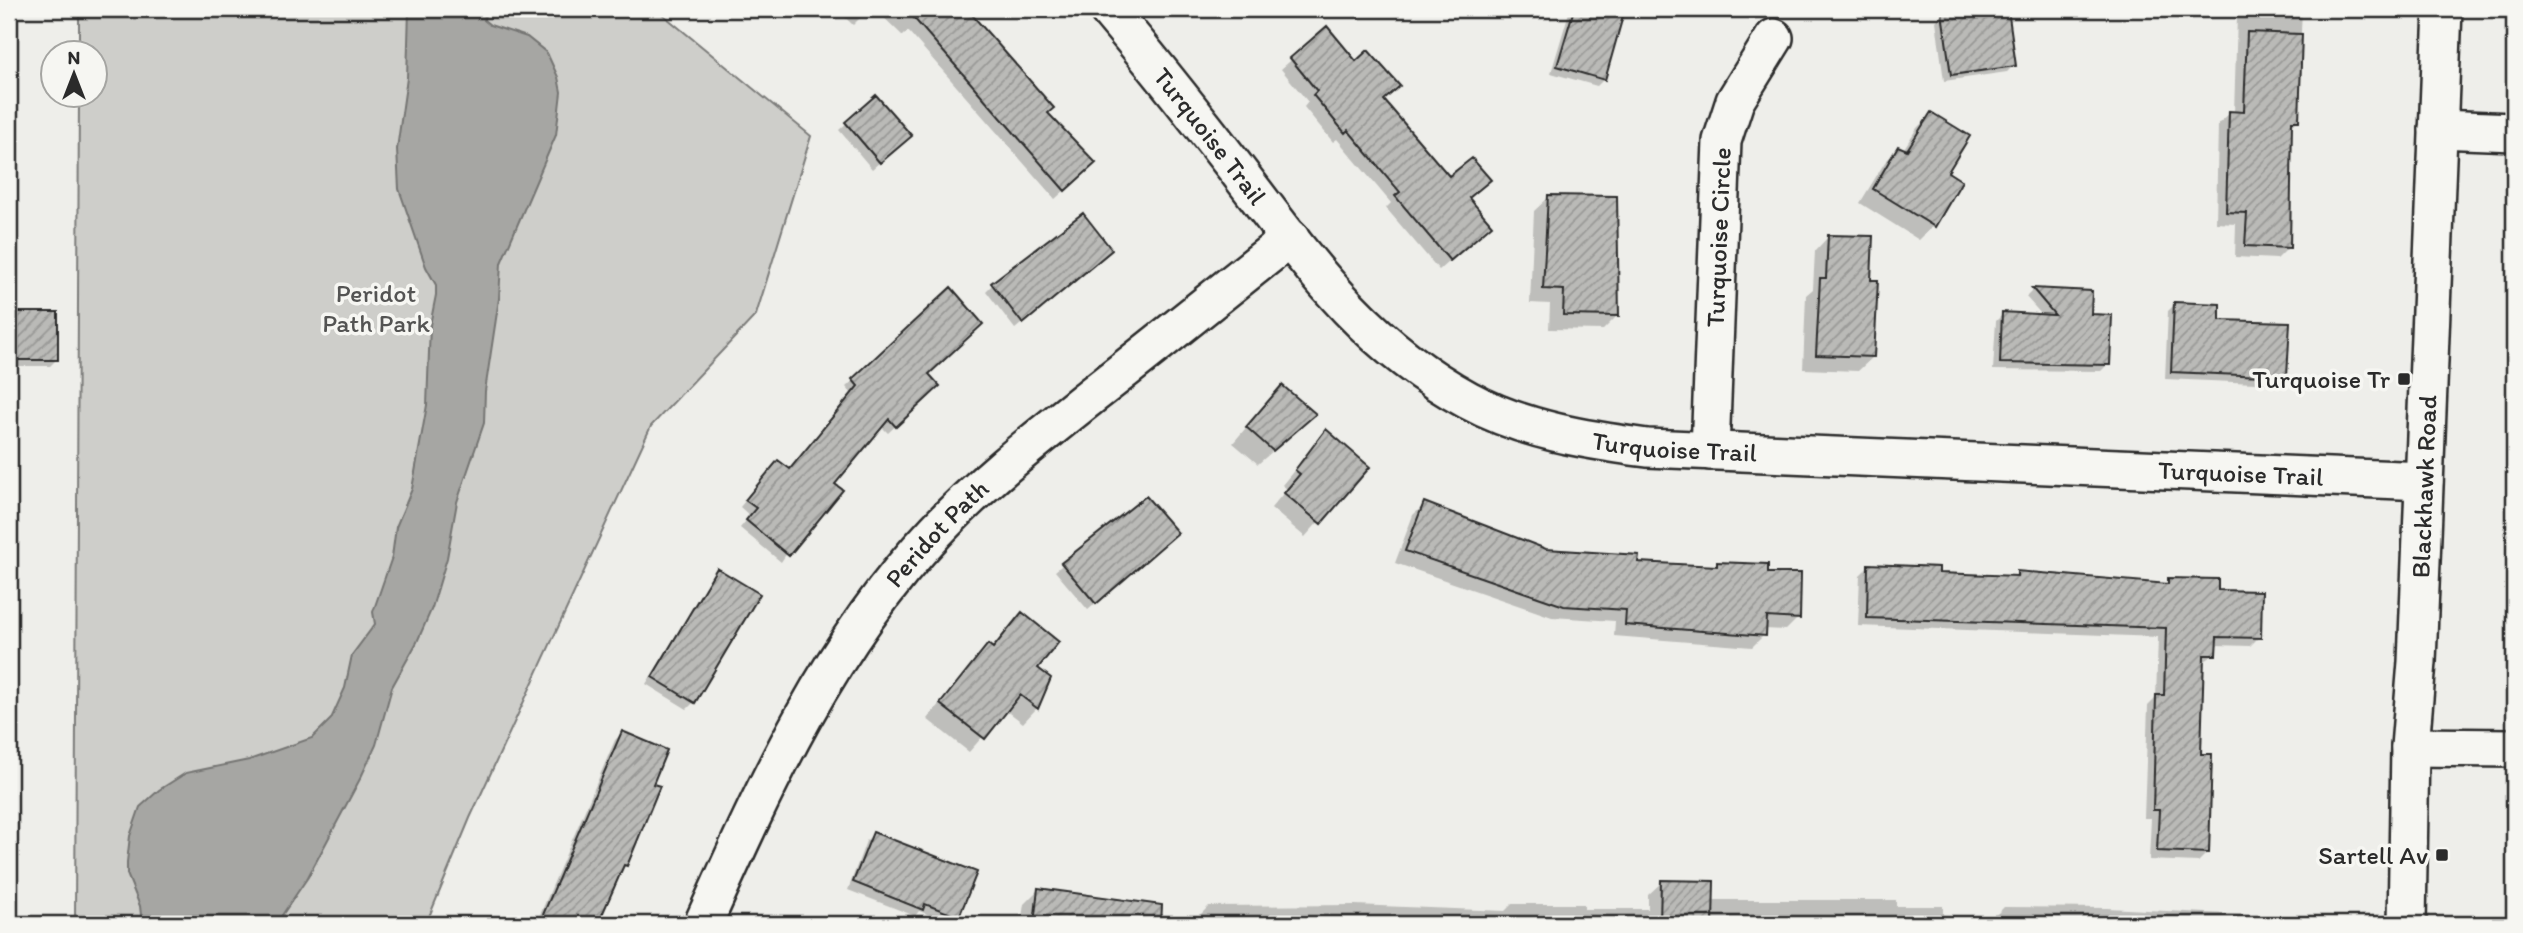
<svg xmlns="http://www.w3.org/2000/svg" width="2523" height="933" font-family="Itim,sans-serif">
<defs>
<pattern id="building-hatch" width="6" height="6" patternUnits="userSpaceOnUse" patternTransform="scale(1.75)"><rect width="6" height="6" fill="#babab7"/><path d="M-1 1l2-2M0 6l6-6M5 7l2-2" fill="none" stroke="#979795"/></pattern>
</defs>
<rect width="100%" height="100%" fill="#eeeeea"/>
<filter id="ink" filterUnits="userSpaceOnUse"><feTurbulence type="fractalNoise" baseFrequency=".0143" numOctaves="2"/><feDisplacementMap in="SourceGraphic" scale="14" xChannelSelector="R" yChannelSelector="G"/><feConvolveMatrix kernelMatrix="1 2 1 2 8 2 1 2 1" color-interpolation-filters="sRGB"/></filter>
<g filter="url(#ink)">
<path fill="#cececa" stroke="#7c7c7a" stroke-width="2" d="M 79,9 L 656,9 L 811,136 L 756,315 L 651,426 L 470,818 L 426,924 L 75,924 L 79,95 L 94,94 L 94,52 L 79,52 Z"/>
<path fill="#a6a6a3" stroke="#757573" stroke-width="2" d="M 409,9 L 486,9 L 484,20 L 490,25 L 527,37 L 547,53 L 558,77 L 561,92 L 556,135 L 501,263 L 499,299 L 485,391 L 484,423 L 457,502 L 447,558 L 432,608 L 417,642 L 392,687 L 376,745 L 361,777 L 308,877 L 276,924 L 142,924 L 140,906 L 127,874 L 127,862 L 130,836 L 140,807 L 159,790 L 186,773 L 249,760 L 312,738 L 331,719 L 345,688 L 352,655 L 375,624 L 373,612 L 392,557 L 396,527 L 412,489 L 427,405 L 430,325 L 436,295 L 436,285 L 426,267 L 399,189 L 397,149 L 407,78 Z"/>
<path fill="#0003" d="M 836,9 L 869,9 L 853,25 Z
M 875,9 L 962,9 L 978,24 L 1046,113 L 1084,173 L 1055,199 L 908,31 L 903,36 Z
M 1570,9 L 1622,9 L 1604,79 L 1597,86 L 1551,73 Z
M 1952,9 L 2006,9 L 2014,65 L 2007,72 L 1944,81 L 1936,21 L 1943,14 L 1952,13 Z
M 2223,9 L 2302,9 L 2297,121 L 2290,128 L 2289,247 L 2277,259 L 2235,257 L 2236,224 L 2216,223 L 2218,124 L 2230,113 L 2234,113 L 2237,16 L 2222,15 Z
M 1327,29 L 1449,179 L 1478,190 L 1468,199 L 1490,225 L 1439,270 L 1386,208 L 1391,203 L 1337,139 L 1333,142 L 1304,107 L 1308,102 L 1281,69 Z
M 876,97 L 903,142 L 872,169 L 839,130 Z
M 1931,114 L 1945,173 L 1933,226 L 1919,240 L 1860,203 L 1885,162 L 1899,148 L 1903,150 L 1917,128 Z
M 1549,197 L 1618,315 L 1603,330 L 1549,329 L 1550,304 L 1530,303 L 1534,211 Z
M 1829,236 L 1869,282 L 1873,357 L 1858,371 L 1803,369 L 1806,295 L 1813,289 L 1815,251 Z
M 1102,257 L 1015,329 L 986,291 L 993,284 Z
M 951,290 L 927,374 L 938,386 L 888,433 L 881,426 L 833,484 L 781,562 L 740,528 L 750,516 L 740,507 L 771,469 L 790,471 L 852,394 L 846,387 Z
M 2033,290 L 2090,292 L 2089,316 L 2108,364 L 2101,371 L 1993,370 L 1996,321 L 2003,314 L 2043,316 L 2026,297 Z
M 2175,304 L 2218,322 L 2286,377 L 2278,384 L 2165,379 L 2168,311 Z
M 9,314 L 57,314 L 57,359 L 50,366 L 9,366 Z
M 1268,402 L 1299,428 L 1258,464 L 1233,443 Z
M 1326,432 L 1367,467 L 1305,537 L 1271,508 L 1287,489 L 1282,485 Z
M 1145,498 L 1169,540 L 1088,610 L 1055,571 Z
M 1425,504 L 1546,551 L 1636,563 L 1714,568 L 1718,564 L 1766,574 L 1798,618 L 1786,630 L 1764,629 L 1764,635 L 1752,647 L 1614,636 L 1615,621 L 1552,617 L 1395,563 L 1413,515 Z
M 1869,566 L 1937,575 L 2013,578 L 2018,573 L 2163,585 L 2169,580 L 2216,591 L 2259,637 L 2250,646 L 2215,645 L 2215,654 L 2202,663 L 2199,756 L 2207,853 L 2198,862 L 2149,860 L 2151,818 L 2144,818 L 2148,706 L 2156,698 L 2158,637 L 1858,626 L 1860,575 Z
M 717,570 L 694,702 L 687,709 L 646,684 Z
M 1022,615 L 1036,668 L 1048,678 L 1037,708 L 1023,723 L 1006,710 L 969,752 L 927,719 L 974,661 L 988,646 L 992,649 Z
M 622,733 L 650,785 L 625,865 L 596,924 L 536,924 L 615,740 Z
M 873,834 L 958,916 L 951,923 L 919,911 L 915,916 L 848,890 L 866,841 Z
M 1662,882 L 1711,900 L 1896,900 L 1896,906 L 1943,906 L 1943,924 L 1196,924 L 1196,919 L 1209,906 L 1355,905 L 1505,911 L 1512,904 L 1584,904 L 1584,909 L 1648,909 L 1648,895 Z
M 1038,890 L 1154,906 L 1152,924 L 1021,924 L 1024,904 Z
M 2004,907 L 2107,908 L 2267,916 L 2267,924 L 1993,924 L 1993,918 Z"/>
<path fill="url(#building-hatch)" stroke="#2b2b2b" stroke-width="2" d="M 906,9 L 967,9 L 1054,108 L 1048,113 L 1096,163 L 1065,191 Z
M 1574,9 L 1625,9 L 1605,80 L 1557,66 Z
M 1959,9 L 2008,9 L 2016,66 L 1951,75 L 1942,13 Z
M 1327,26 L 1356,61 L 1368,50 L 1400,86 L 1384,100 L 1449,176 L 1472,158 L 1491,180 L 1469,198 L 1492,225 L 1450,261 L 1395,196 L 1400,192 L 1348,130 L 1345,133 L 1313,95 L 1317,91 L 1290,58 Z
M 2247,32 L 2302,34 L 2299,121 L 2292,121 L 2290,248 L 2245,246 L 2247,213 L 2226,212 L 2229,111 L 2244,112 Z
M 876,95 L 912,136 L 880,163 L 845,122 Z
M 1931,112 L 1970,136 L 1948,172 L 1962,181 L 1935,227 L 1873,189 L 1898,146 L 1907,150 Z
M 1548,195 L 1617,196 L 1619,316 L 1563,315 L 1564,290 L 1543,289 Z
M 1083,213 L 1112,250 L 1023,324 L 991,283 Z
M 1828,235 L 1873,236 L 1871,280 L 1878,280 L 1874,357 L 1816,355 L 1820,278 L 1826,278 Z
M 951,287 L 983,324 L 929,374 L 940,386 L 896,427 L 889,419 L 835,484 L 843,490 L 789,556 L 746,520 L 756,508 L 745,500 L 778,460 L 790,469 L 858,386 L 852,379 Z
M 2032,288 L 2092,291 L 2091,314 L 2112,315 L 2110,365 L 2000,363 L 2002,312 L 2055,315 Z
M 2174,302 L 2220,304 L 2220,320 L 2290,322 L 2287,377 L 2171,372 Z
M 9,312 L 58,312 L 58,360 L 9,360 Z
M 1282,385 L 1316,414 L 1273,451 L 1246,427 Z
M 1326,429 L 1370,467 L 1321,524 L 1284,493 L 1300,474 L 1295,470 Z
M 1146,496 L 1178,533 L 1096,604 L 1061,563 Z
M 1424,502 L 1546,549 L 1639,555 L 1638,562 L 1717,566 L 1717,562 L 1768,564 L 1768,573 L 1801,573 L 1800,619 L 1767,617 L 1766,636 L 1625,625 L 1626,610 L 1564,606 L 1405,551 Z
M 1868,564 L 1939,567 L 1939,573 L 2017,576 L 2017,571 L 2168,584 L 2168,578 L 2218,579 L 2218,590 L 2262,591 L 2261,638 L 2217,637 L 2216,655 L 2204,655 L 2201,754 L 2212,754 L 2209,853 L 2157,851 L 2159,810 L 2153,810 L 2156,695 L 2164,695 L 2166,628 L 1867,618 Z
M 717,568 L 760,594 L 695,703 L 652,677 Z
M 1022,612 L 1059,642 L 1038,668 L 1051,678 L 1038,709 L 1020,695 L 985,739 L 940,704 L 988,644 L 993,648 Z
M 622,731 L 667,750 L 653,784 L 660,786 L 627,866 L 624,865 L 598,924 L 539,924 Z
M 873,832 L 977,872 L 959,917 L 925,904 L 923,910 L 853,882 Z
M 1661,880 L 1714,881 L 1713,924 L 1660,924 Z
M 1038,888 L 1162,905 L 1161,924 L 1034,924 Z"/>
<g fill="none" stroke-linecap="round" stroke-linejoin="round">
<defs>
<g id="minor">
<path id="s1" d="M 1108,9 C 1151,60 1193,113 1234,166 C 1306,260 1361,342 1468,400 C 1523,430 1586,440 1647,448 L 2424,481"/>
<path d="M 2438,129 L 2514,132"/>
<path id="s2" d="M 1710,451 L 1722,141 L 1735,101 L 1774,38"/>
<path d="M 2410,747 L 2514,748"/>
<path id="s3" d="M 703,924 C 766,784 829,644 936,531 C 984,480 1037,439 1091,396 C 1158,344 1224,290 1290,238"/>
<path id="s4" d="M 2407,924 L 2410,747 L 2417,662 L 2443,9"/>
</g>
</defs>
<use href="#minor" stroke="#2b2b2b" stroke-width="42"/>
<use href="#minor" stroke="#f6f6f2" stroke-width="37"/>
</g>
</g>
<g fill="#2b2b2b" stroke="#f6f6f2" stroke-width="2.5">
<rect x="2397" y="372" width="14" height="14" rx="3.5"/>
<rect x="2435" y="848" width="14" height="14" rx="3.5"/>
</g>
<g text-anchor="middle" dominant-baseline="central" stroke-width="7" stroke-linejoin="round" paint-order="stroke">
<g font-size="26" fill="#2b2b2b" stroke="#f6f6f2">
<text stroke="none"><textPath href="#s1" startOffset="163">Turquoise Trail</textPath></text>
<text stroke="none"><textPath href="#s2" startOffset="214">Turquoise Circle</textPath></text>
<text stroke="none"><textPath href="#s1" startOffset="749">Turquoise Trail</textPath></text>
<text stroke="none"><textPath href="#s1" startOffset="1316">Turquoise Trail</textPath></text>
<text stroke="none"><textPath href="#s4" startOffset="438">Blackhawk Road</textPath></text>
<text stroke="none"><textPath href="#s3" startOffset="458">Peridot Path</textPath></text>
</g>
<g font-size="26" fill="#545453" stroke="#f6f6f2">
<text x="376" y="293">Peridot<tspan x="376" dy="30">Path Park</tspan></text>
</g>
<g font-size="26" fill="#2b2b2b" stroke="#f6f6f2" text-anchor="end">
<text x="2390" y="379">Turquoise Tr</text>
<text x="2428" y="855">Sartell Av</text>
</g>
</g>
<rect width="2523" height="933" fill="none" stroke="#f6f6f2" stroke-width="35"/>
<rect x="18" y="18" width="2488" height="898" fill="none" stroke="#2b2b2b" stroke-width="2.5" filter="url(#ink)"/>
<g transform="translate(74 74)"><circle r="33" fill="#f6f6f2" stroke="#a5a5a2" stroke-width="2"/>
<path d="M0-5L12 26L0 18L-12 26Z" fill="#2b2b2b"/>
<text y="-10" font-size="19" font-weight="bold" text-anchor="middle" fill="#2b2b2b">N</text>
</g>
</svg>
